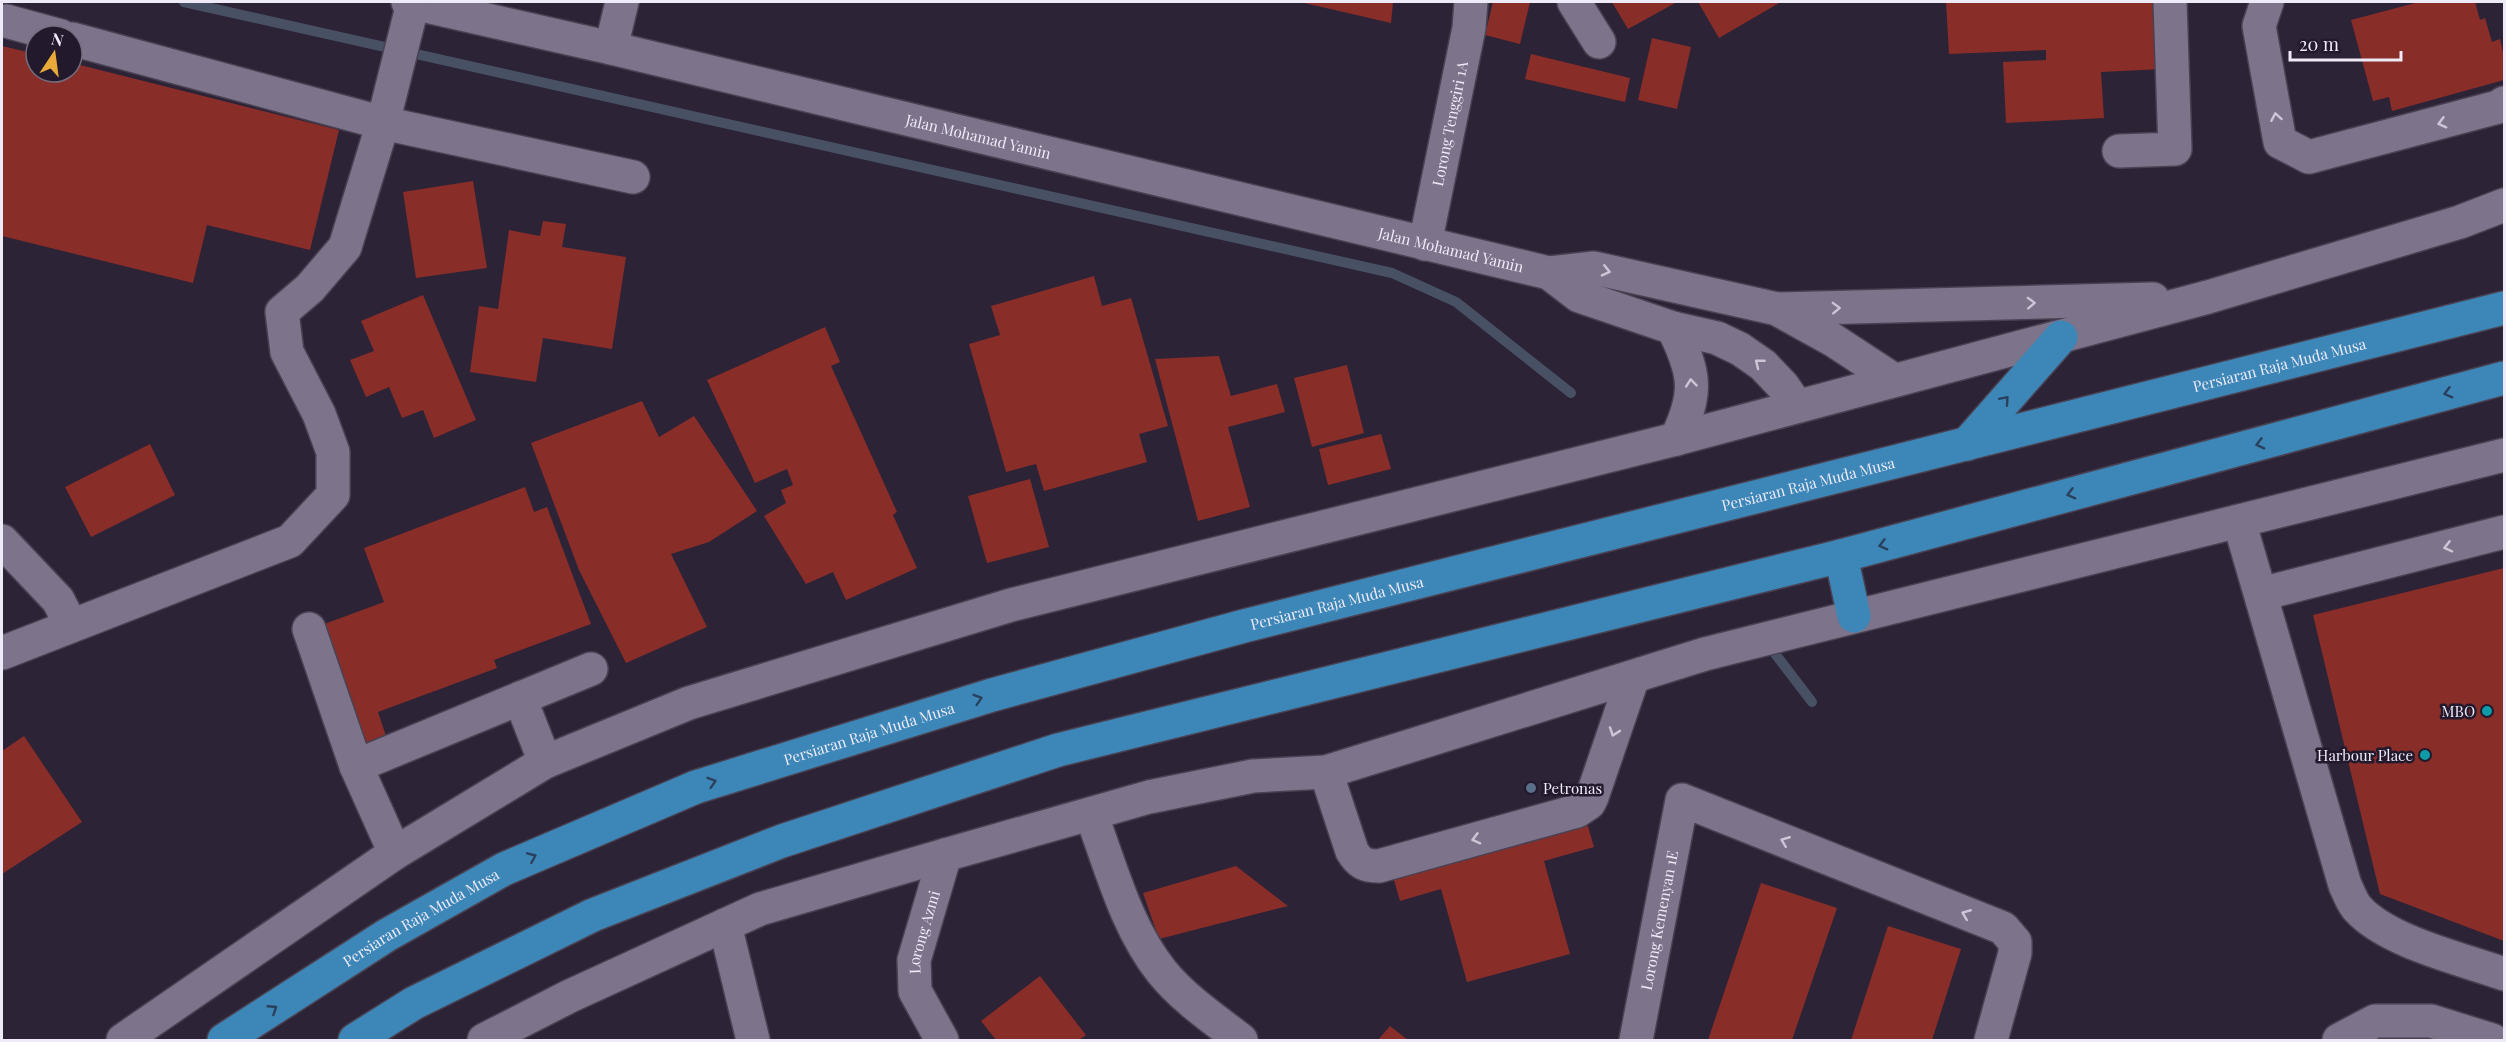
<svg xmlns="http://www.w3.org/2000/svg" width="2506" height="1042" font-family="'Playfair Display',serif">
<rect width="100%" height="100%" fill="#2c2337"/>
<g fill="none" stroke-linecap="round" stroke-linejoin="round">
<path stroke="#485164" stroke-width="10" d="M 184,2 L 1392,273 L 1456,302 L 1571,393
M 1773,651 L 1812,702"/>
</g>
<path fill="#892d28" d="M 1300,2 L 1393,2 L 1391,23 Z
M 1493,2 L 1530,2 L 1520,44 L 1485,35 Z
M 1612,2 L 1677,2 L 1628,29 Z
M 1698,2 L 1781,2 L 1719,38 Z
M 1946,2 L 2160,2 L 2163,69 L 2101,72 L 2104,118 L 2006,123 L 2003,62 L 2046,60 L 2046,50 L 1949,54 Z
M 2419,2 L 2475,2 L 2480,20 L 2485,18 L 2492,42 L 2500,39 L 2504,57 L 2504,80 L 2392,111 L 2389,97 L 2373,101 L 2351,20 Z
M 1652,38 L 1691,47 L 1677,109 L 1638,100 Z
M 2,46 L 36,54 L 36,72 L 72,72 L 72,63 L 339,130 L 310,250 L 207,225 L 193,283 L 2,236 Z
M 1531,54 L 1630,78 L 1625,102 L 1525,79 Z
M 473,181 L 487,268 L 416,278 L 403,192 Z
M 543,221 L 566,224 L 562,247 L 626,257 L 612,349 L 543,338 L 536,382 L 470,372 L 479,306 L 498,309 L 509,230 L 540,236 Z
M 1094,276 L 1102,306 L 1131,298 L 1168,426 L 1139,434 L 1147,462 L 1044,491 L 1036,464 L 1006,472 L 969,344 L 1000,335 L 991,306 Z
M 423,295 L 476,420 L 434,438 L 423,410 L 402,418 L 389,387 L 366,397 L 350,360 L 374,351 L 361,321 Z
M 825,327 L 840,362 L 831,366 L 897,512 L 893,515 L 917,568 L 846,600 L 833,572 L 806,584 L 764,516 L 786,503 L 781,490 L 793,485 L 787,469 L 755,483 L 707,380 Z
M 1219,356 L 1231,396 L 1277,384 L 1285,412 L 1228,427 L 1250,507 L 1198,521 L 1155,359 Z
M 1347,365 L 1364,433 L 1312,447 L 1294,378 Z
M 642,401 L 659,437 L 694,416 L 757,511 L 709,542 L 671,554 L 707,627 L 626,663 L 579,570 L 531,443 Z
M 1381,434 L 1391,469 L 1328,485 L 1319,449 Z
M 150,444 L 175,495 L 91,537 L 65,487 Z
M 1030,479 L 1049,547 L 987,563 L 968,496 Z
M 525,487 L 534,512 L 547,507 L 591,624 L 494,660 L 497,668 L 378,712 L 386,736 L 353,748 L 308,630 L 384,602 L 364,548 Z
M 2504,568 L 2504,941 L 2380,894 L 2313,615 Z
M 24,736 L 82,822 L 2,874 L 2,751 Z
M 1580,799 L 1594,847 L 1544,861 L 1570,954 L 1467,982 L 1441,889 L 1400,901 L 1386,852 Z
M 1236,866 L 1288,906 L 1159,939 L 1143,893 Z
M 1761,883 L 1837,908 L 1792,1040 L 1708,1040 Z
M 1888,926 L 1961,949 L 1932,1040 L 1851,1040 Z
M 1040,976 L 1086,1035 L 1079,1040 L 996,1040 L 981,1021 Z
M 1390,1026 L 1408,1040 L 1378,1040 Z"/>
<g fill="none" stroke-linecap="round" stroke-linejoin="round">
<defs>
<g id="minor">
<path id="s1" d="M 408,2 L 611,48 L 1549,273 L 1594,268 L 1777,309 L 1833,340 L 1894,380"/>
<path d="M 1574,2 L 1599,42"/>
<path d="M 2267,2 L 2259,26 L 2280,142 L 2309,157 L 2498,107 L 2504,103"/>
<path d="M 6,21 L 61,36"/>
<path d="M 72,39 L 383,123 L 633,177"/>
<path d="M 611,48 L 622,2"/>
<path d="M 2119,151 L 2175,149 L 2170,2"/>
<path id="s2" d="M 1425,244 L 1469,28 L 1471,2"/>
<path d="M 1549,273 L 1579,296 L 1673,328 L 1717,338 L 1740,349 L 1763,365 L 1783,386 L 1797,406"/>
<path d="M 1779,309 L 2153,299"/>
<path d="M 1673,328 C 1695,372 1699,393 1676,439"/>
<path d="M 2239,521 L 2345,885 C 2349,893 2352,903 2358,909 C 2388,942 2462,959 2504,974"/>
<path d="M 2,541 L 58,600 L 71,625"/>
<path d="M 2261,594 L 2504,532"/>
<path d="M 309,629 L 356,766 L 395,853"/>
<path d="M 2,653 L 290,541 L 333,495 L 333,452 L 319,414 L 287,352 L 282,312 L 310,288 L 345,247 L 383,123 L 413,3"/>
<path d="M 520,698 L 545,762"/>
<path d="M 356,766 L 591,669"/>
<path d="M 1326,772 L 1352,851 C 1359,863 1365,866 1379,866 L 1577,811 L 1589,803 L 1592,797 L 1633,677"/>
<path d="M 1091,814 C 1111,867 1126,927 1162,972 C 1184,999 1214,1019 1241,1040"/>
<path d="M 725,925 L 753,1040"/>
<path d="M 123,1040 L 395,853 L 545,762 L 689,703 L 1011,605 L 1676,439 L 2208,297 L 2460,222 L 2504,205"/>
<path d="M 484,1040 L 570,996 L 760,909 L 945,855 L 1149,797 L 1253,776 L 1326,772 L 1705,654 L 2504,455"/>
<path id="s3" d="M 942,1040 L 915,991 L 914,960 L 945,855"/>
<path id="s4" d="M 1636,1040 L 1682,800 L 2003,928 L 2015,942 L 2015,953 L 1991,1040"/>
<path d="M 2339,1040 L 2375,1021 L 2431,1021 L 2492,1040"/>
</g>
<g id="major">
<path d="M 1967,444 L 2061,337"/>
<path d="M 1841,556 L 1854,616"/>
<path id="s5" d="M 224,1040 L 387,935 L 504,869 L 696,787 L 992,695 L 1244,626 L 2504,308"/>
<path d="M 355,1040 L 414,1003 L 593,915 L 782,841 L 1058,750 L 1841,556 L 2504,378"/>
</g>
</defs>
<use href="#minor" stroke="#494152" stroke-width="36"/>
<use href="#major" stroke="#494152" stroke-width="36"/>
<use href="#minor" stroke="#7d738b" stroke-width="33"/>
<use href="#major" stroke="#3c87b7" stroke-width="33"/>
</g>
<defs><path id="oneway-chevron" d="M-2-3.5L2.5 0L-2 3.5" fill="none" stroke-width="1.6" stroke-linecap="round" stroke-linejoin="round" transform="scale(1.5)"/></defs>
<g stroke="#cdc6d7">
<use href="#oneway-chevron" transform="translate(2276 117) rotate(-100)"/>
<use href="#oneway-chevron" transform="translate(2442 123) rotate(165)"/>
<use href="#oneway-chevron" transform="translate(1606 271) rotate(13)"/>
<use href="#oneway-chevron" transform="translate(2031 303) rotate(-2)"/>
<use href="#oneway-chevron" transform="translate(1836 308) rotate(-2)"/>
<use href="#oneway-chevron" transform="translate(1759 363) rotate(-141)"/>
<use href="#oneway-chevron" transform="translate(1691 383) rotate(-96)"/>
<use href="#oneway-chevron" transform="translate(2448 547) rotate(166)"/>
<use href="#oneway-chevron" transform="translate(1614 732) rotate(109)"/>
<use href="#oneway-chevron" transform="translate(1476 839) rotate(165)"/>
<use href="#oneway-chevron" transform="translate(1785 841) rotate(-158)"/>
<use href="#oneway-chevron" transform="translate(1966 914) rotate(-158)"/>
</g>
<g stroke="#2b405d">
<use href="#oneway-chevron" transform="translate(2448 393) rotate(165)"/>
<use href="#oneway-chevron" transform="translate(2005 400) rotate(-49)"/>
<use href="#oneway-chevron" transform="translate(2260 444) rotate(165)"/>
<use href="#oneway-chevron" transform="translate(2071 494) rotate(165)"/>
<use href="#oneway-chevron" transform="translate(1883 545) rotate(165)"/>
<use href="#oneway-chevron" transform="translate(978 699) rotate(-17)"/>
<use href="#oneway-chevron" transform="translate(712 782) rotate(-17)"/>
<use href="#oneway-chevron" transform="translate(532 857) rotate(-23)"/>
<use href="#oneway-chevron" transform="translate(273 1009) rotate(-33)"/>
</g>
<g fill="#0f9aa8" stroke="#22192d" stroke-width="2">
<circle cx="2487" cy="711" r="6"/>
<circle cx="2425" cy="755" r="6"/>
</g>
<circle fill="#5c6f8a" stroke="#22192d" stroke-width="2" cx="1531" cy="788" r="6"/>
<g text-anchor="middle" dominant-baseline="central" stroke-width="5" stroke-linejoin="round" paint-order="stroke">
<g font-size="15" fill="#efeaf8" stroke="#22192d">
<text stroke="none"><textPath href="#s2" startOffset="123">Lorong Tenggiri 1A</textPath></text>
<text stroke="none"><textPath href="#s1" startOffset="586">Jalan Mohamad Yamin</textPath></text>
<text stroke="none"><textPath href="#s1" startOffset="1072">Jalan Mohamad Yamin</textPath></text>
<text stroke="none"><textPath href="#s5" startOffset="2176">Persiaran Raja Muda Musa</textPath></text>
<text stroke="none"><textPath href="#s5" startOffset="1690">Persiaran Raja Muda Musa</textPath></text>
<text stroke="none"><textPath href="#s5" startOffset="1204">Persiaran Raja Muda Musa</textPath></text>
<text stroke="none"><textPath href="#s5" startOffset="718">Persiaran Raja Muda Musa</textPath></text>
<text stroke="none"><textPath href="#s5" startOffset="232">Persiaran Raja Muda Musa</textPath></text>
<text stroke="none"><textPath href="#s4" startOffset="122">Lorong Kemenyan 1E</textPath></text>
<text stroke="none"><textPath href="#s3" startOffset="116">Lorong Azmi</textPath></text>
</g>
<g font-size="15" fill="#efeaf8" stroke="#22192d" text-anchor="end">
<text x="2475" y="711">MBO</text>
<text x="2413" y="755">Harbour Place</text>
<text x="1543" y="788" text-anchor="start">Petronas</text>
</g>
</g>
<rect width="2506" height="1042" fill="none" stroke="#efeaf8" stroke-width="6"/>
<g transform="translate(54 54) rotate(13)"><circle r="28" fill="#22192d" stroke="#746d7e" stroke-width="1.5"/>
<path d="M0-4.5L10 22L0 15L-10 22Z" fill="#eaaa39"/>
<text y="-9" font-size="16" font-weight="bold" text-anchor="middle" fill="#efeaf8">N</text>
</g>
<path d="M2290 51v9h111v-9" fill="none" stroke="#efeaf8" stroke-width="3"/>
<text x="2299" y="51" font-size="18" fill="#efeaf8" stroke="#22192d" stroke-width="4.5" paint-order="stroke">20 m</text>
</svg>
